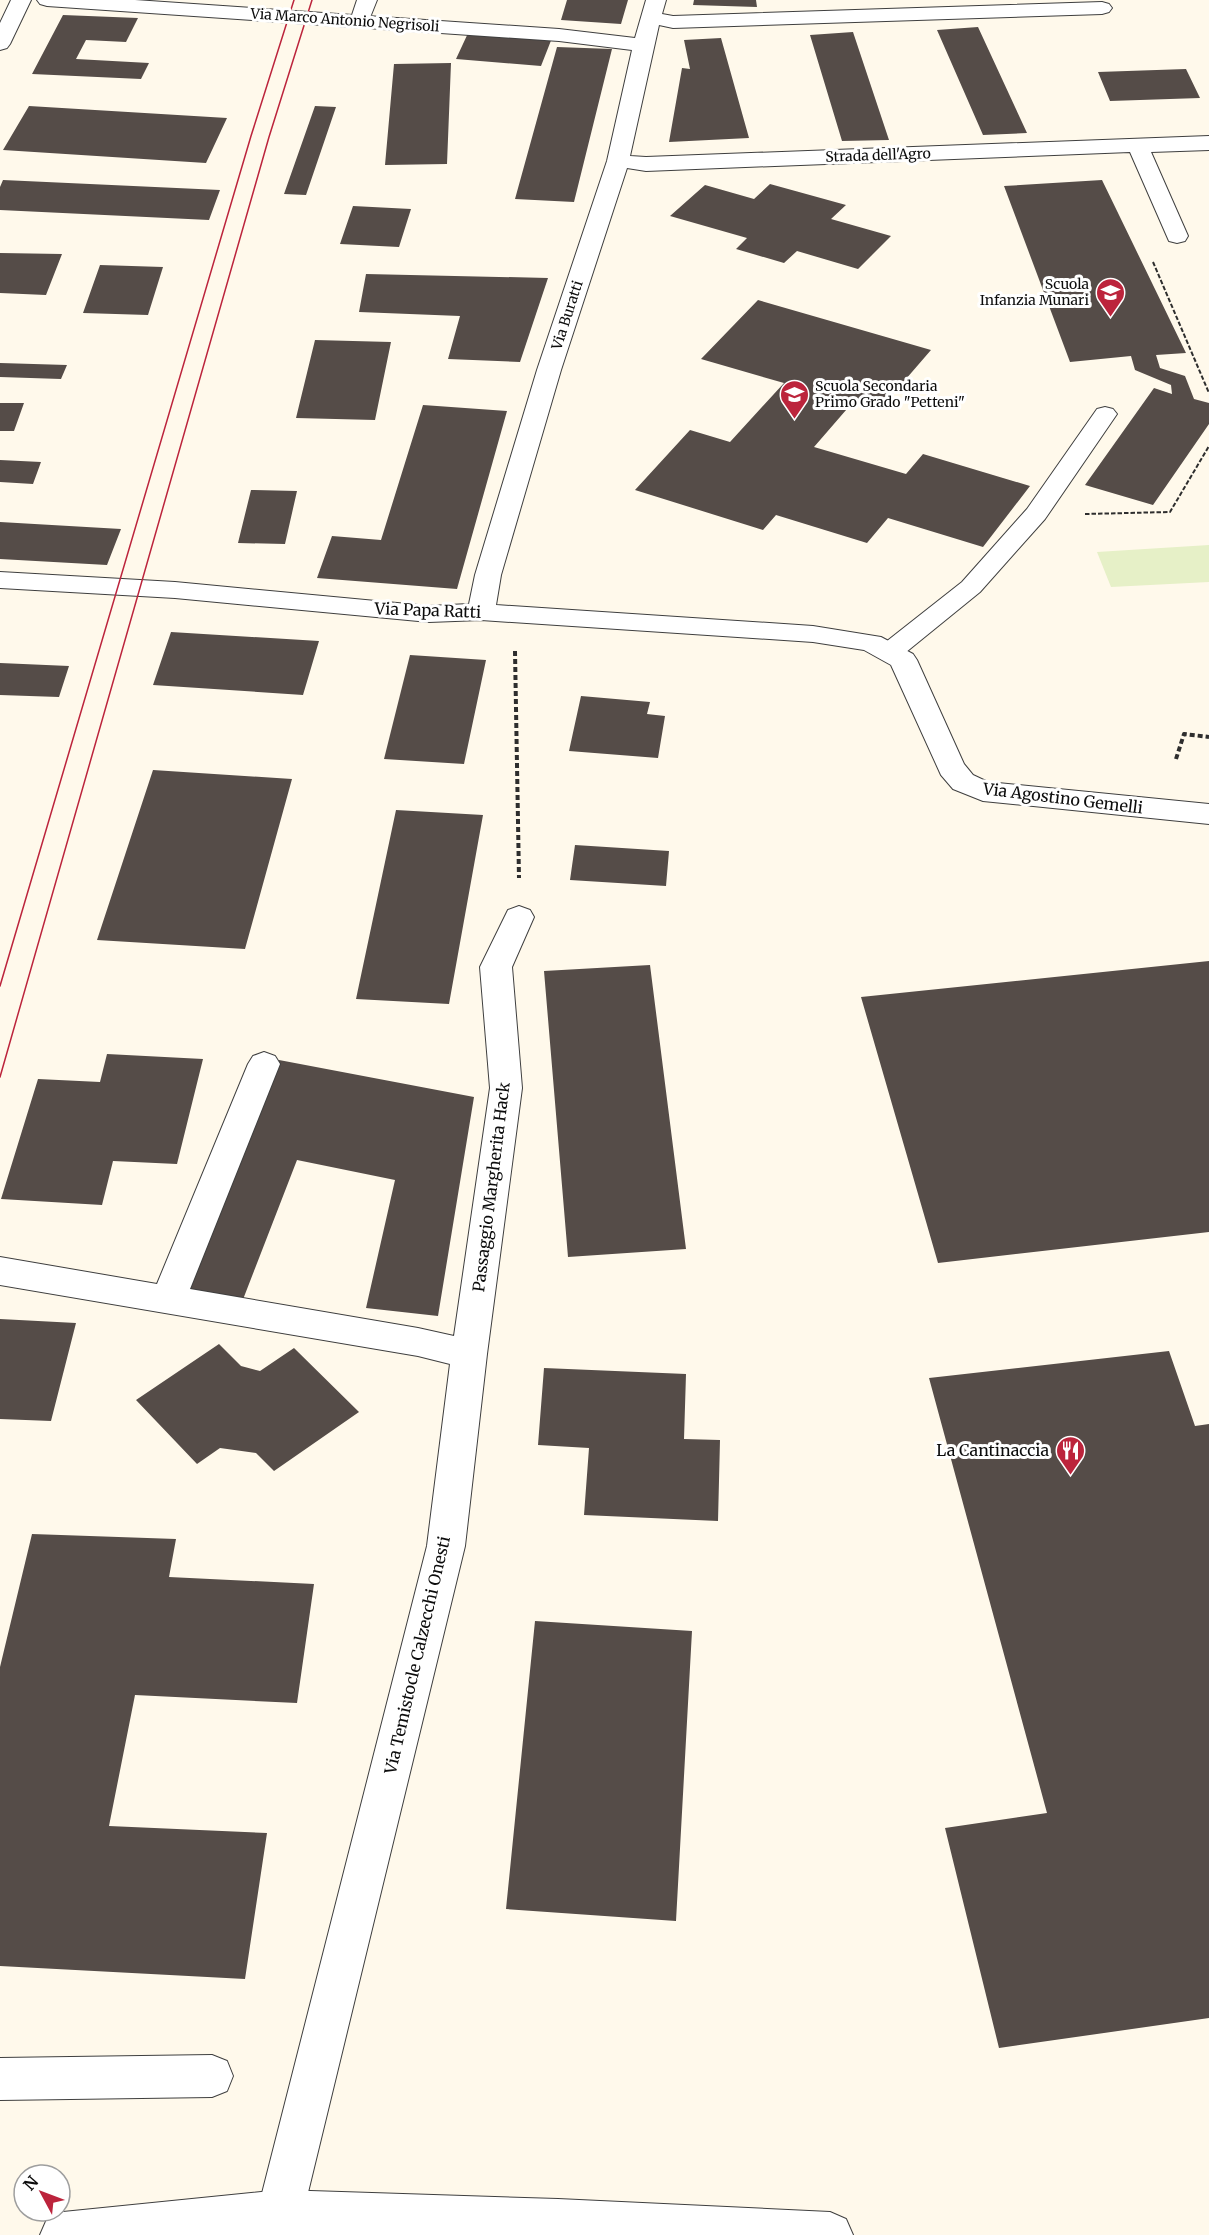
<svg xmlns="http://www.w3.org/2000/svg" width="1209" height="2235" font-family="Merriweather,serif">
<rect width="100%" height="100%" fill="#fff9eb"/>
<path fill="#e6f0c7" d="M 1209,545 L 1209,582 L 1111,587 L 1097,552 Z"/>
<path fill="#554c48" d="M 567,0 L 628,0 L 621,24 L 561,20 Z
M 694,0 L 756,0 L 757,7 L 693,5 Z
M 63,15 L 138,18 L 126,42 L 86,40 L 76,59 L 149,63 L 141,79 L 32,74 Z
M 978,27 L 1027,133 L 983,135 L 937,30 Z
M 469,31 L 552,38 L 541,66 L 456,59 Z
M 853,32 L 889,140 L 842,141 L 810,35 Z
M 721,38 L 749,138 L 669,142 L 682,68 L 690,69 L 684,40 Z
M 557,47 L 612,49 L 574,202 L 515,199 Z
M 451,63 L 447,164 L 385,165 L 394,64 Z
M 1186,69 L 1200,98 L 1110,101 L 1098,72 Z
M 29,106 L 227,118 L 206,163 L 3,150 Z
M 315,106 L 336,107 L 306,195 L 284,194 Z
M 3,180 L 220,190 L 209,220 L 0,210 L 0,187 Z
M 1102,180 L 1186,353 L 1156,355 L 1160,368 L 1185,376 L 1194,399 L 1209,403 L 1209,424 L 1153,505 L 1085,485 L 1154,388 L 1172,394 L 1171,385 L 1135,370 L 1131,356 L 1070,362 L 1004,186 Z
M 770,184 L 846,205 L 831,219 L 891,236 L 858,269 L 797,251 L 784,263 L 736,249 L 747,238 L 670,216 L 705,185 L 754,199 Z
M 353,206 L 411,209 L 399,247 L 340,244 Z
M 0,253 L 62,254 L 46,295 L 0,293 Z
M 100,265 L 163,267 L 148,315 L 83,313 Z
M 366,274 L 548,278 L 520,362 L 448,359 L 460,316 L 359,312 Z
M 758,300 L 931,350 L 880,409 L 853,402 L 814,447 L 906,474 L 923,454 L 1030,486 L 983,547 L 888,518 L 867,543 L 776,515 L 763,530 L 635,490 L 690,430 L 730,442 L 784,383 L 701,359 Z
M 315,340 L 391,342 L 375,420 L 296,418 Z
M 0,363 L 67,365 L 61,379 L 0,377 Z
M 0,403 L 24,403 L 14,431 L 0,431 Z
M 423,405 L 507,411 L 457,589 L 317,578 L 332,536 L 381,540 Z
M 0,460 L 41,462 L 33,484 L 0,482 Z
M 251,490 L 297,491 L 285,544 L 238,543 Z
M 0,522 L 121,529 L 107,565 L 0,559 Z
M 171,632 L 319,641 L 303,695 L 153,685 Z
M 410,655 L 486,660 L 464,764 L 384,759 Z
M 0,663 L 69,666 L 59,697 L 0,695 Z
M 581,696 L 650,702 L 647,714 L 665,716 L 658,758 L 569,751 Z
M 153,770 L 292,779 L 245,949 L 97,940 Z
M 396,810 L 483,815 L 449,1004 L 356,999 Z
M 575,845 L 669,851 L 666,886 L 570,880 Z
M 1209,961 L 1209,1232 L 938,1263 L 861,997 Z
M 650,965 L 686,1249 L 568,1257 L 544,971 Z
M 107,1054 L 203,1059 L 177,1164 L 113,1161 L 102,1205 L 1,1199 L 38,1079 L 100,1082 Z
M 279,1060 L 474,1097 L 438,1316 L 366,1308 L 395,1180 L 297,1160 L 242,1302 L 182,1292 Z
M 0,1319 L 76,1323 L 51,1421 L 0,1419 Z
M 219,1344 L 241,1366 L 260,1371 L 294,1348 L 359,1412 L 274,1471 L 256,1453 L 220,1448 L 197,1464 L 136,1400 Z
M 1169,1351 L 1195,1426 L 1209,1424 L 1209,2018 L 999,2048 L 945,1828 L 1047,1813 L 929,1378 Z
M 544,1368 L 686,1374 L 684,1439 L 720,1440 L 718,1521 L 584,1515 L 589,1448 L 538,1445 Z
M 32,1534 L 176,1539 L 169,1577 L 314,1584 L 297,1703 L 135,1695 L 109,1826 L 267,1833 L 245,1979 L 0,1966 L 0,1667 Z
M 535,1621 L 692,1631 L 676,1921 L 506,1909 Z"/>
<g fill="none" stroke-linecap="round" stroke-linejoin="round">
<defs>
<path id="service" d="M 357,0 L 377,0 L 367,25 L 353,25 L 350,21 Z
M 1105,407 L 1113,409 L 1117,414 L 1045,519 L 980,592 L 900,657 L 891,659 L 882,657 L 878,651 L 882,645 L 962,582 L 1027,509 L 1097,409 Z
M 212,2055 L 227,2061 L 233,2076 L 227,2091 L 212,2097 L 0,2100 L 0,2058 Z"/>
<path id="minor" d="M 37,0 L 135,0 L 559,29 L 635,38 L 646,0 L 666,0 L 662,14 L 673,16 L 1102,2 L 1109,4 L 1112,8 L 1109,12 L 1102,14 L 673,28 L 659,25 L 630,156 L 646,157 L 1209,136 L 1209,150 L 1151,152 L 1188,236 L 1185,241 L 1177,243 L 1169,241 L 1130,152 L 646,171 L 627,168 L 561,370 L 501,575 L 496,605 L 813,626 L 881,637 L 913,654 L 917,660 L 964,764 L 973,775 L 988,782 L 1209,804 L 1209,824 L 983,801 L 953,789 L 941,775 L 891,665 L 864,650 L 813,642 L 481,620 L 429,622 L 175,598 L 0,588 L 0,572 L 175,582 L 429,606 L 469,604 L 475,575 L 537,370 L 607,161 L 632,50 L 559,41 L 47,6 L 40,4 Z
M 519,906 L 530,910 L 534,917 L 512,967 L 522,1088 L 487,1354 L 465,1546 L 303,2213 L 296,2229 L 278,2235 L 264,2229 L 257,2213 L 427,1546 L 450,1364 L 418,1356 L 0,1285 L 0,1257 L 157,1284 L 248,1064 L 253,1056 L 264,1052 L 275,1056 L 280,1064 L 190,1289 L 418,1328 L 454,1336 L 490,1088 L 480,967 L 508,910 Z"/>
<path id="tertiary" d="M 11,0 L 31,0 L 10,44 L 7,48 L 0,50 L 0,23 Z
M 280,2190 L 558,2199 L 830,2212 L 846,2219 L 853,2235 L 40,2235 L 47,2219 L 63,2212 Z"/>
</defs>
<use href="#service" stroke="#3f3f3f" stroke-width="2"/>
<use href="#minor" stroke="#3f3f3f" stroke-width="2"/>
<use href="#tertiary" stroke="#3f3f3f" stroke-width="2"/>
<path stroke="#2e2e2e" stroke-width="2" stroke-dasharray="4.5 2" stroke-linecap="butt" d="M 1153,262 L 1209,393
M 1085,514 L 1170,512 L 1209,446"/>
<path stroke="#2e2e2e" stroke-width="4" stroke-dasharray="5 3" stroke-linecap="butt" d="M 515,651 L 519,878
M 1176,759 L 1184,734 L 1209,737"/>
<use href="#service" fill="#fff" fill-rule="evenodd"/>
<use href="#minor" fill="#fff" fill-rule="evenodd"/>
<use href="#tertiary" fill="#fff" fill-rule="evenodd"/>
<path stroke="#bc243c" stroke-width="1.5" d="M 0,986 L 251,136 L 294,0
M 0,1077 L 269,137 L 312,0"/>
</g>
<defs>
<symbol id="school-pin" viewBox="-11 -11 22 30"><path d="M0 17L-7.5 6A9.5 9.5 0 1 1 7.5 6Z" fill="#bc243c" stroke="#fff"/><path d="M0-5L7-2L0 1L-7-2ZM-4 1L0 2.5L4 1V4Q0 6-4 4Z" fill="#fff"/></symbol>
<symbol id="restaurant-pin" viewBox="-11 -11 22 30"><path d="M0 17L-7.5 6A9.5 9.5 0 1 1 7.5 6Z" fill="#bc243c" stroke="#fff"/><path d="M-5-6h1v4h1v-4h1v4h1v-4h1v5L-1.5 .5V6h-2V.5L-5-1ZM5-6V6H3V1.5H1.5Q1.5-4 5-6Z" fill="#fff"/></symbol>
</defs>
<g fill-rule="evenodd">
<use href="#school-pin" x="1094" y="276" width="33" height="45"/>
<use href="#school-pin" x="778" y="378" width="33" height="45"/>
<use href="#restaurant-pin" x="1054" y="1434" width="33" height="45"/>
</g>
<g text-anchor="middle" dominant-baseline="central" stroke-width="6" stroke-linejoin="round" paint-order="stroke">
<g font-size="14" fill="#0c0c0c" stroke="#fff">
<text transform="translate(345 20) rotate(4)">Via Marco Antonio Negrisoli</text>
<text transform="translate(878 155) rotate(-2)">Strada dell'Agro</text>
<text transform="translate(567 315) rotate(-72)">Via Buratti</text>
</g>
<g font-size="14" fill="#0c0c0c" stroke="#fff" text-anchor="end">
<text x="1089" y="284">Scuola<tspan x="1089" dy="16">Infanzia Munari</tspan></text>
<text x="815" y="386" text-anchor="start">Scuola Secondaria<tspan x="815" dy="16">Primo Grado "Petteni"</tspan></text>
</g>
<g font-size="16" fill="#0c0c0c" stroke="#fff">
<text transform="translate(428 610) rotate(2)">Via Papa Ratti</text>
<text transform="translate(1063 798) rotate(7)">Via Agostino Gemelli</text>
<text transform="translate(491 1187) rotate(-83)">Passaggio Margherita Hack</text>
<text transform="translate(417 1655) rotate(-77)">Via Temistocle Calzecchi Onesti</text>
</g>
<g font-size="16" fill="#0c0c0c" stroke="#fff" text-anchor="end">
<text x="1049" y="1450">La Cantinaccia</text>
</g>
</g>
<g transform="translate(42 2193) rotate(311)"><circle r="28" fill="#ffffff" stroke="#9e9e9e" stroke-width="1.5"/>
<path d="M0-4.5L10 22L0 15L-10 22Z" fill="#bc243c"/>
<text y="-9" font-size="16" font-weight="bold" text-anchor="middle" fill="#0c0c0c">N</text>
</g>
</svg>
